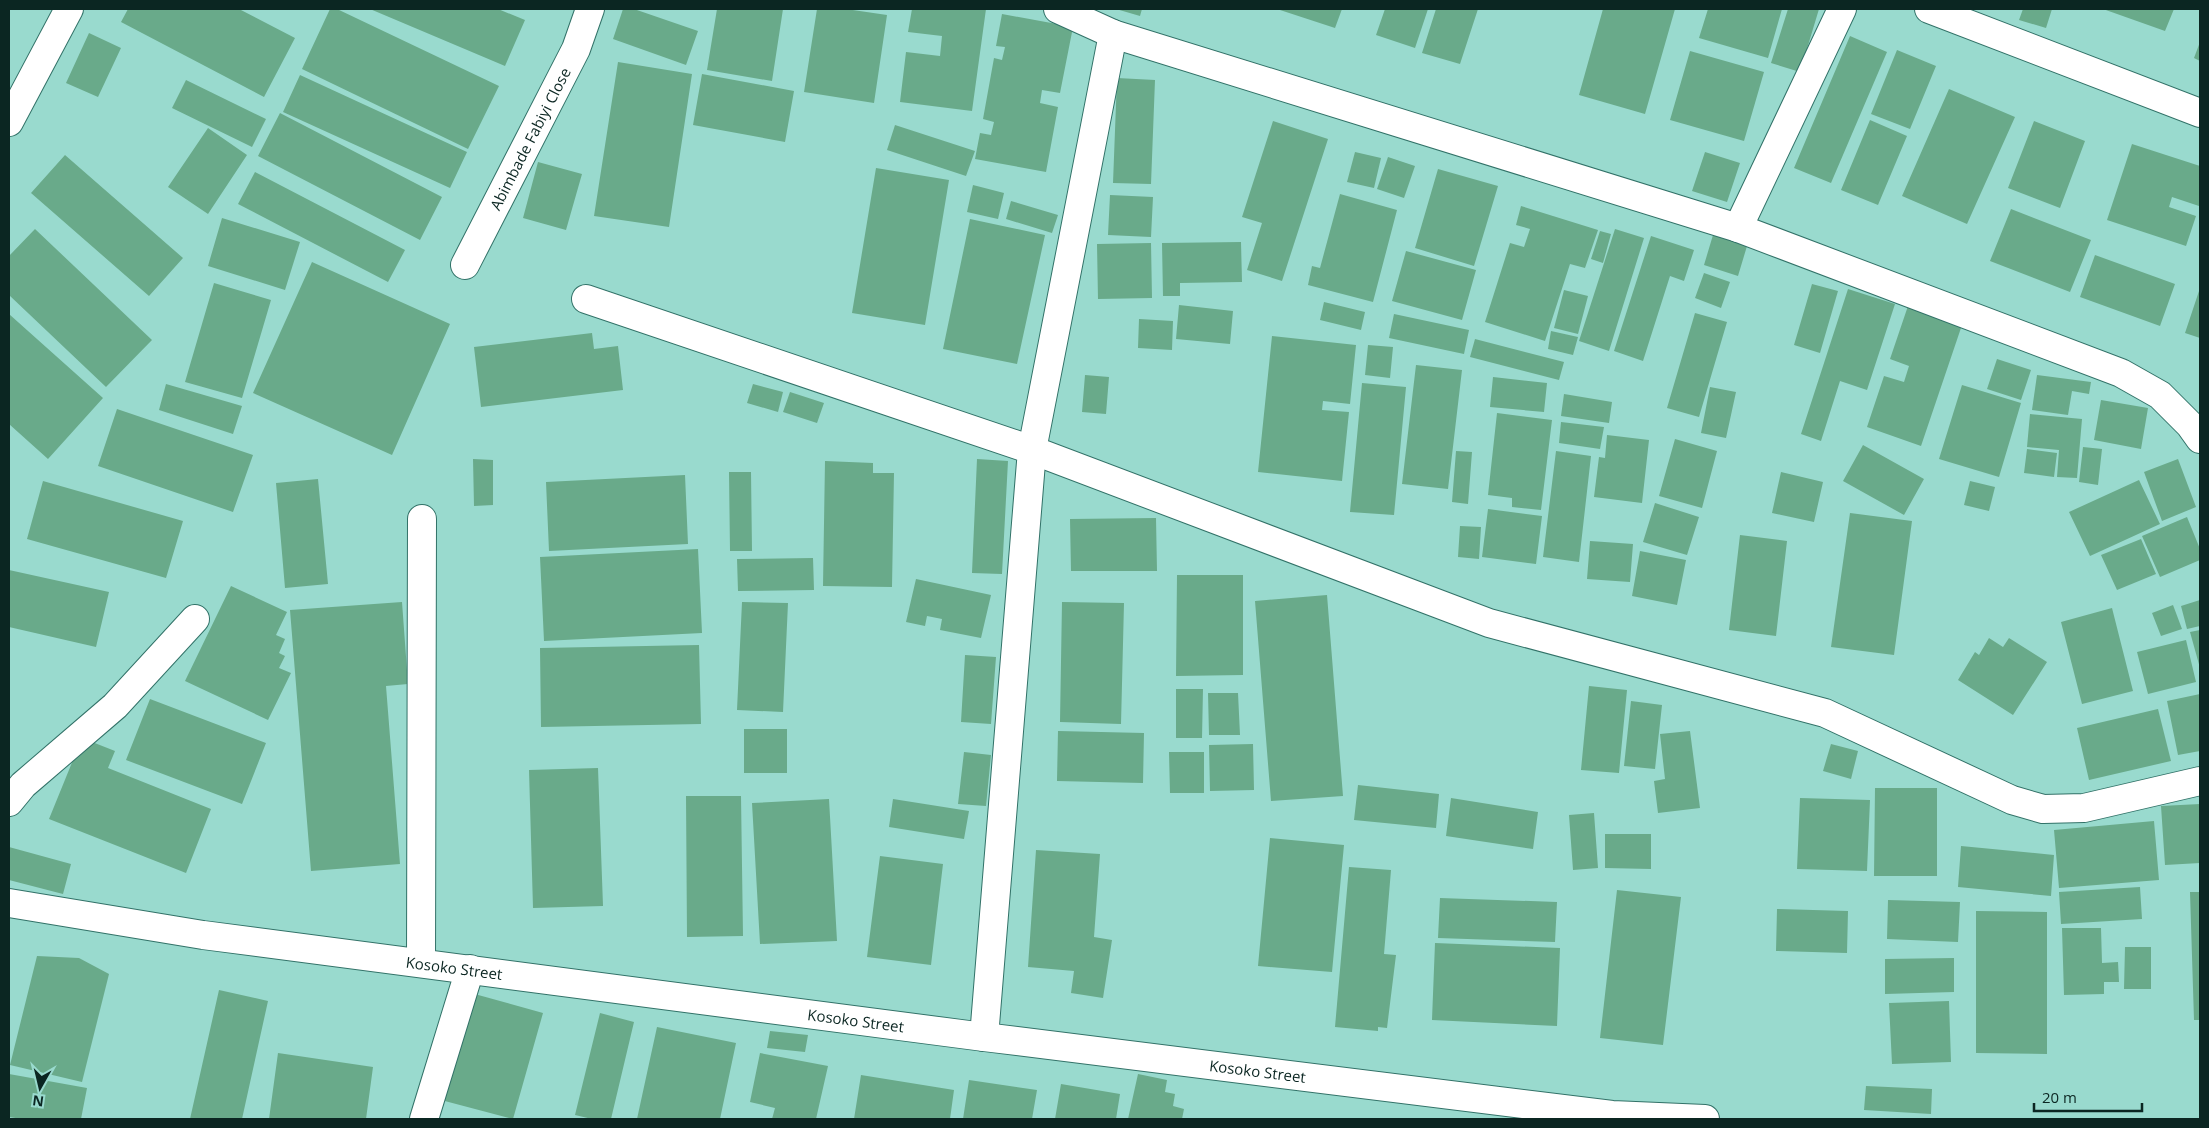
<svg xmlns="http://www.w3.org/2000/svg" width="2209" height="1128" font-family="'Open Sans',sans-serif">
<rect width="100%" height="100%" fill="#99dace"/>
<path fill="#69aa8a" d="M 128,9 L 239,9 L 295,38 L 264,97 L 121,22 Z
M 330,9 L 337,9 L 499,86 L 468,149 L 302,69 Z
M 370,9 L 498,9 L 525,20 L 505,66 Z
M 623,9 L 634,9 L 698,31 L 686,65 L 613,39 Z
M 717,9 L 783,9 L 772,81 L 707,70 Z
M 817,9 L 846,9 L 887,15 L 874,103 L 804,92 Z
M 912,9 L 986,9 L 972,111 L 900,102 L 906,52 L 940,56 L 942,36 L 908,32 Z
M 1116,9 L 1142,9 L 1140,16 Z
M 1281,9 L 1342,9 L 1335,28 L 1280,10 Z
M 1385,9 L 1428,9 L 1415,48 L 1376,35 Z
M 1436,9 L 1478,9 L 1460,64 L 1422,53 Z
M 1603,9 L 1675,9 L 1645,114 L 1579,95 Z
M 1708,9 L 1782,9 L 1768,58 L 1699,38 Z
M 1788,9 L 1819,9 L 1800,72 L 1771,63 Z
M 2023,9 L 2052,9 L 2046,28 L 2019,20 Z
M 2103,9 L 2174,9 L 2165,31 Z
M 1002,14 L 1073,27 L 1060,93 L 1042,90 L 1040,103 L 1058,107 L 1046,172 L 975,159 L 980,133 L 991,135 L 994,122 L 983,119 L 994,58 L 1002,60 L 1005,47 L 996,46 Z
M 89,33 L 121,48 L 98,97 L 66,83 Z
M 1850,36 L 1887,52 L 1831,183 L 1794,168 Z
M 2200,42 L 2200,61 L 2194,58 Z
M 1897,50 L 1936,66 L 1910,129 L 1871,114 Z
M 1690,51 L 1764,72 L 1744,141 L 1670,120 Z
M 618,62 L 692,74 L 669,227 L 594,216 Z
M 702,74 L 794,91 L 785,142 L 693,125 Z
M 300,75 L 467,152 L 450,188 L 283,112 Z
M 1117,78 L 1155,80 L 1151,184 L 1113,183 Z
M 186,80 L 266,119 L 252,147 L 172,108 Z
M 1949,89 L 2015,117 L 1967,224 L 1902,196 Z
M 280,113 L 442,197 L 420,240 L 258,156 Z
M 1870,120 L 1907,136 L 1878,205 L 1841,190 Z
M 1273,121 L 1328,139 L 1282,281 L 1247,270 L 1262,223 L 1242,217 Z
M 2034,121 L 2085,141 L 2060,208 L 2008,188 Z
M 895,125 L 975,151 L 966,176 L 887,150 Z
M 208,128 L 247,155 L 208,214 L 168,187 Z
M 2132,144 L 2200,166 L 2199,206 L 2172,197 L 2169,207 L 2196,216 L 2186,246 L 2107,220 Z
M 1355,152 L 1381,158 L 1374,188 L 1347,182 Z
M 1705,152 L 1740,163 L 1727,202 L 1692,191 Z
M 65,155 L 183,258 L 149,296 L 31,193 Z
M 1388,157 L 1415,166 L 1404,198 L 1377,189 Z
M 538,162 L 582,174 L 566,230 L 523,218 Z
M 876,168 L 949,180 L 925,325 L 852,313 Z
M 1438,169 L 1498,186 L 1474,266 L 1415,248 Z
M 255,172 L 405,250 L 388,282 L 238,204 Z
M 973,185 L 1004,193 L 998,219 L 967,212 Z
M 1340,194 L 1397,210 L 1373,302 L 1308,285 L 1312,266 L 1320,268 Z
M 1110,195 L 1153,197 L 1151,237 L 1108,235 Z
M 1011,201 L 1058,215 L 1052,233 L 1006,219 Z
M 1521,206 L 1598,230 L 1585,268 L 1570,264 L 1545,341 L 1485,322 L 1510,243 L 1524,247 L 1530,229 L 1516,225 Z
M 2011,209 L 2091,240 L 2070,292 L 1990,261 Z
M 222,218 L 300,242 L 285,290 L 208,266 Z
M 970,219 L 1045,235 L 1017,364 L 943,349 Z
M 35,229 L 152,340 L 106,387 L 9,295 L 9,256 Z
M 1615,229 L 1644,238 L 1609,351 L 1579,341 Z
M 1600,231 L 1611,234 L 1603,263 L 1591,259 Z
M 1713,235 L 1747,246 L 1738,276 L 1704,265 Z
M 1651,236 L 1694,250 L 1684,281 L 1670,276 L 1643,361 L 1614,351 Z
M 1241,242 L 1242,282 L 1180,283 L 1180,296 L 1163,296 L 1162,243 Z
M 1151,243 L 1152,298 L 1098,299 L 1097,244 Z
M 1406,251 L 1476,270 L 1462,320 L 1392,301 Z
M 2095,255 L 2175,284 L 2160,326 L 2080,297 Z
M 312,262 L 450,324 L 392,455 L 253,393 Z
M 1704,273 L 1730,282 L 1721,308 L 1695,298 Z
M 214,283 L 271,300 L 242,398 L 185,382 Z
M 1812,284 L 1838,291 L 1820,353 L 1794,345 Z
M 2200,288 L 2200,338 L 2185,333 Z
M 1848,289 L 1895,304 L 1867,390 L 1840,381 L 1821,441 L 1801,434 Z
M 1564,290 L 1588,296 L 1578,334 L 1554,328 Z
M 1324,302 L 1365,312 L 1361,330 L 1320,320 Z
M 1909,303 L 1963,322 L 1921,446 L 1867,427 L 1884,376 L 1904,382 L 1909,366 L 1890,359 Z
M 1179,305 L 1233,311 L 1230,344 L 1176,339 Z
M 1695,313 L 1727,322 L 1699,417 L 1667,408 Z
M 9,314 L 103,398 L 48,459 L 9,424 Z
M 1394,314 L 1469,330 L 1464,354 L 1389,338 Z
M 1139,319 L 1173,321 L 1172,350 L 1138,348 Z
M 1551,331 L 1578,337 L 1573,355 L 1548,349 Z
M 592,333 L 594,349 L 618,346 L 623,390 L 481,407 L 474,347 Z
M 1272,336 L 1356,345 L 1350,404 L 1323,401 L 1322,410 L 1349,412 L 1342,481 L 1258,472 Z
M 1475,339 L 1564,362 L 1559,380 L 1470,357 Z
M 1368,345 L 1393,347 L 1390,378 L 1365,375 Z
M 1997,359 L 2031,370 L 2021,400 L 1987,389 Z
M 1416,365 L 1462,370 L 1448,489 L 1402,484 Z
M 1085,375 L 1109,377 L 1106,414 L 1082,412 Z
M 2037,375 L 2091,382 L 2089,394 L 2072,391 L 2068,415 L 2032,410 Z
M 1493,377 L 1547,383 L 1544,412 L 1490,407 Z
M 1362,383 L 1406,387 L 1394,515 L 1350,512 Z
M 166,384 L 242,406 L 233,434 L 159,410 Z
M 753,384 L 783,392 L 778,412 L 747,403 Z
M 1962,385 L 2021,403 L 1999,477 L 1939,459 Z
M 1710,387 L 1736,392 L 1726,438 L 1701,433 Z
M 790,392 L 824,403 L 817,423 L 783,412 Z
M 1564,394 L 1612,402 L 1609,423 L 1561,416 Z
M 2101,400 L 2148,408 L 2141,449 L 2094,440 Z
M 117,409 L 253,455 L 233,512 L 98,466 Z
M 1497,413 L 1552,420 L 1541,510 L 1512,507 L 1512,498 L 1488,495 Z
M 2030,414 L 2082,419 L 2077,478 L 2057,477 L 2059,450 L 2027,447 Z
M 1561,422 L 1604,427 L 1600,449 L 1559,443 Z
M 1607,435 L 1649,440 L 1642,503 L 1594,497 L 1599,457 L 1605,458 Z
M 1675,439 L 1717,451 L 1702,508 L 1659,496 Z
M 1863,445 L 1924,479 L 1904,515 L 1843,481 Z
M 2083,447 L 2102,449 L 2098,485 L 2079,482 Z
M 2027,449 L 2057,453 L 2054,477 L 2024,473 Z
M 1456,451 L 1472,452 L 1468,504 L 1452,502 Z
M 1556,451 L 1591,456 L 1579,562 L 1543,557 Z
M 473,459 L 493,460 L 493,505 L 474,506 Z
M 977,459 L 1008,461 L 1002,574 L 972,573 Z
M 2178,459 L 2196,507 L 2162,521 L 2144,472 Z
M 825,461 L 873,463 L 873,473 L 894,473 L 892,587 L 823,586 Z
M 729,472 L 751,472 L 752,551 L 730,551 Z
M 1781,472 L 1823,482 L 1814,522 L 1772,513 Z
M 685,475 L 688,544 L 549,551 L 546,482 Z
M 318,479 L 328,584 L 285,588 L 276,483 Z
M 2139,480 L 2160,524 L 2090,556 L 2069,512 Z
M 43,481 L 183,521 L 166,578 L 27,539 Z
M 1970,481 L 1995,487 L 1989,511 L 1964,505 Z
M 1655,503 L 1699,517 L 1687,555 L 1643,542 Z
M 1488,509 L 1542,516 L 1536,564 L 1482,557 Z
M 1850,513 L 1912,521 L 1894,655 L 1831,647 Z
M 2187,517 L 2200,549 L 2200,560 L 2160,577 L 2142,536 Z
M 1156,518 L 1157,571 L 1071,571 L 1070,519 Z
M 1460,526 L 1481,527 L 1479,559 L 1458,557 Z
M 1740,535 L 1787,541 L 1776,636 L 1729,630 Z
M 2141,539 L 2156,574 L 2117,590 L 2101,555 Z
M 1590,541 L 1633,544 L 1630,582 L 1587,579 Z
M 698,549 L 702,633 L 544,641 L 540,557 Z
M 1640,551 L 1686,560 L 1677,605 L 1632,596 Z
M 813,558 L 814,590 L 738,591 L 737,559 Z
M 9,570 L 109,592 L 96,647 L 9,627 Z
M 1177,575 L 1243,575 L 1243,675 L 1176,676 Z
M 916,579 L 991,595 L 981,638 L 940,630 L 942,619 L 927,616 L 925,626 L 906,622 Z
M 231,586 L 287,612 L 276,635 L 285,639 L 279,653 L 285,656 L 279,668 L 291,673 L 268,720 L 185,681 Z
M 1327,595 L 1343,796 L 1271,801 L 1255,601 Z
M 2200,600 L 2200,626 L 2187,629 L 2181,606 Z
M 402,602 L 408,684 L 386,686 L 400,864 L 311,871 L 290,610 Z
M 742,602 L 788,603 L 783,712 L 737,710 Z
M 1062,602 L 1124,603 L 1121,724 L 1060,722 Z
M 2173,605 L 2182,629 L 2161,636 L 2152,613 Z
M 2112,608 L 2133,691 L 2082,704 L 2061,622 Z
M 2200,630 L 2200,668 L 2190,632 Z
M 1989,638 L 2003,647 L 2009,638 L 2047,662 L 2013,715 L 1958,680 L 1975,652 L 1979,655 Z
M 2186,640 L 2196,682 L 2148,694 L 2137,652 Z
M 699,645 L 701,724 L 541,727 L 540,648 Z
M 965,655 L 996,657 L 991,724 L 961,722 Z
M 1589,686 L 1627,690 L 1619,773 L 1581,770 Z
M 1176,689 L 1203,689 L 1202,738 L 1176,738 Z
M 1208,693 L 1238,693 L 1240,735 L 1209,735 Z
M 2200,694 L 2200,751 L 2178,755 L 2167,701 Z
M 150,699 L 266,743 L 242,804 L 126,760 Z
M 1631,701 L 1662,705 L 1655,769 L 1624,766 Z
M 2158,709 L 2171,761 L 2089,780 L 2077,728 Z
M 744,729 L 787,729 L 787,773 L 744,773 Z
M 1058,731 L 1144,733 L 1143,783 L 1057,781 Z
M 1690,731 L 1700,808 L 1658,813 L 1654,781 L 1665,779 L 1660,734 Z
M 82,738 L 115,751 L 108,768 L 211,809 L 186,873 L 49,819 Z
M 1253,744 L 1254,790 L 1210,791 L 1209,745 Z
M 1831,744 L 1858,751 L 1851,779 L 1823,771 Z
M 964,752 L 991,755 L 986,806 L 958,804 Z
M 1169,752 L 1204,752 L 1204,793 L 1170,793 Z
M 598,768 L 603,906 L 533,908 L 529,770 Z
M 1358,785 L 1439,794 L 1436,828 L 1354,820 Z
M 1875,788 L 1937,788 L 1937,876 L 1874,876 Z
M 686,796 L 741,796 L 743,936 L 687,937 Z
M 1451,798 L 1538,812 L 1533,849 L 1446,836 Z
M 1800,798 L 1870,800 L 1867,871 L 1797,869 Z
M 829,799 L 837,941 L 760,944 L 752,803 Z
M 893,799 L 969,811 L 964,839 L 889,827 Z
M 2200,804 L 2200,863 L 2165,865 L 2161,806 Z
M 1594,813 L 1598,868 L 1573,870 L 1569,815 Z
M 2154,821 L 2159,880 L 2059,888 L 2054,830 Z
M 1605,834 L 1651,834 L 1651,869 L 1605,868 Z
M 1270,838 L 1344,845 L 1332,972 L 1258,966 Z
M 1961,846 L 2054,855 L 2051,896 L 1958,887 Z
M 9,847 L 71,864 L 63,894 L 9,880 Z
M 1036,850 L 1100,854 L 1094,937 L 1112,940 L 1103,998 L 1071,993 L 1074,971 L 1028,967 Z
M 880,856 L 943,864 L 931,965 L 867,957 Z
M 1349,867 L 1391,870 L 1384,954 L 1396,955 L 1387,1028 L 1378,1027 L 1378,1031 L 1335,1027 Z
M 2140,887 L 2142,919 L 2061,924 L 2059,892 Z
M 1617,890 L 1681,897 L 1663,1045 L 1600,1038 Z
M 2190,892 L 2200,892 L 2200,1020 L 2194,1020 Z
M 1440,898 L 1557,902 L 1555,942 L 1438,938 Z
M 1888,900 L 1960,902 L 1958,942 L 1887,939 Z
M 1777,909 L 1848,911 L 1847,953 L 1776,951 Z
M 1976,911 L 2047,912 L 2047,1054 L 1976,1053 Z
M 2062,928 L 2101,928 L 2102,963 L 2118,962 L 2119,982 L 2104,982 L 2104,994 L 2064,995 Z
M 1435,943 L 1560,948 L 1557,1026 L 1432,1020 Z
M 2125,947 L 2151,947 L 2151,989 L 2124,989 Z
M 37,956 L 79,958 L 109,974 L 82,1082 L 10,1065 Z
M 1954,958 L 1954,992 L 1885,994 L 1885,959 Z
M 219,990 L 268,1001 L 242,1119 L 190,1119 Z
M 471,993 L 543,1013 L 513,1119 L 441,1100 Z
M 1949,1001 L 1951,1062 L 1892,1064 L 1889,1003 Z
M 600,1013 L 634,1022 L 611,1119 L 592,1119 L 575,1115 Z
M 657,1027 L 736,1043 L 720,1119 L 637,1119 Z
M 770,1031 L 808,1035 L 805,1052 L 767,1048 Z
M 278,1053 L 373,1067 L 366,1119 L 269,1119 Z
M 760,1053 L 828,1066 L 816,1119 L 772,1119 L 775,1108 L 750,1102 Z
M 9,1074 L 87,1088 L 81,1119 L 22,1119 L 9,1117 Z
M 1138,1074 L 1167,1080 L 1165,1092 L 1175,1094 L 1173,1106 L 1184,1109 L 1182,1119 L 1128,1119 Z
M 861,1075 L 954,1090 L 950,1119 L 854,1119 Z
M 969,1080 L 1037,1090 L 1032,1119 L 963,1119 Z
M 1061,1084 L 1120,1094 L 1116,1119 L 1055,1119 Z
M 1866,1086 L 1932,1089 L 1931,1114 L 1864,1110 Z"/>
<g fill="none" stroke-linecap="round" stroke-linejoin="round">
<defs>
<g id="street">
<path d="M 1058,9 L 1113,34 L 1738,228 L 2121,373 L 2160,395 L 2190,425 L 2200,439"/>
<path d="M 1929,9 L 2200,113"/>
<path d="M 9,122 L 69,9"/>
<path d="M 1738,228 L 1842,9"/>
<path id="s1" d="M 465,265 L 576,49 L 590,9"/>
<path d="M 586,299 L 1032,450 L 1489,623 L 1825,713 L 2012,800 L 2043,809 L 2084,808 L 2200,781"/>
<path d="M 9,802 L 23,785 L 115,706 L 195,619"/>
<path d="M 421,963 L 422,519"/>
<path d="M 984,1037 L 1032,450 L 1113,34"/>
<path d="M 424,1119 L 470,969"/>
</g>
<g id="secondary">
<path id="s2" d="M 9,903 L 203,935 L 984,1037 L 1612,1115 L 1705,1119"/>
</g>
</defs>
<use href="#street" stroke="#327268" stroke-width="30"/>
<use href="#secondary" stroke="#327268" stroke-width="30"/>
<use href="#street" stroke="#fff" stroke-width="28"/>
<use href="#secondary" stroke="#fff" stroke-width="28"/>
</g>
<g text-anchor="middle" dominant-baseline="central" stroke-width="4" stroke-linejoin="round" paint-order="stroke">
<g font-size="15" fill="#0b2622" stroke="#99dace">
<text stroke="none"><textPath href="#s1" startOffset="142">Abimbade Fabiyi Close</textPath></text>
<text stroke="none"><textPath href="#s2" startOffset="450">Kosoko Street</textPath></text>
<text stroke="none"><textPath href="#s2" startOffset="855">Kosoko Street</textPath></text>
<text stroke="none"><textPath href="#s2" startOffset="1260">Kosoko Street</textPath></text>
</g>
</g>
<rect width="2209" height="1128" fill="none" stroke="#0b2622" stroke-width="20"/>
<g transform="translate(40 1088) rotate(188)" stroke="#99dace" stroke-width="4" paint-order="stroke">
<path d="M0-4L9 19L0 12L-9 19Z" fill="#0b2622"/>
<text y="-8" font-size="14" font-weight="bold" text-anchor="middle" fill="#0b2622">N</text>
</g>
<path d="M2034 1103v8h108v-8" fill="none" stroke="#0b2622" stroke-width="2.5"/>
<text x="2042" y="1103" font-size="15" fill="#0b2622" stroke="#99dace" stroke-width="4" paint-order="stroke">20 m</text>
</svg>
